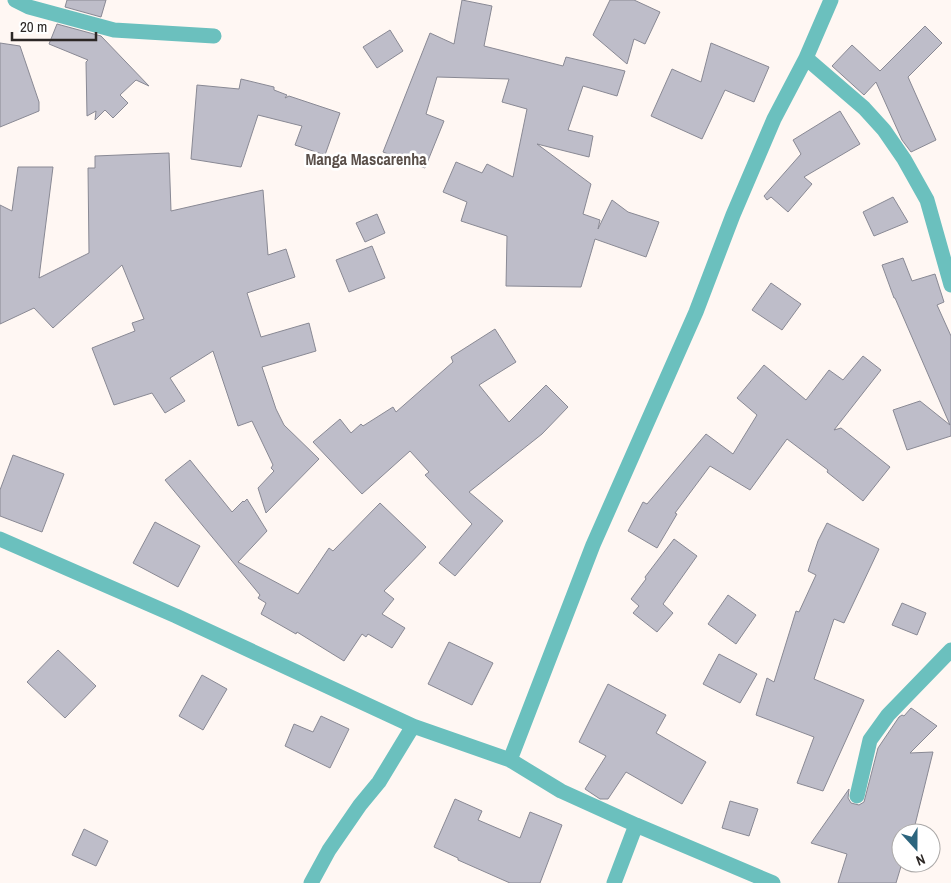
<svg xmlns="http://www.w3.org/2000/svg" width="951" height="883" font-family="'Archivo Narrow',sans-serif">
<rect width="100%" height="100%" fill="#fff7f3"/>
<path fill="#bebdc9" stroke="#898994" d="M 67,0 L 106,0 L 101,17 L 65,7 Z
M 462,0 L 492,6 L 484,46 L 563,66 L 566,57 L 625,71 L 617,96 L 583,86 L 568,130 L 593,136 L 589,157 L 537,144 L 591,184 L 583,214 L 600,220 L 598,229 L 612,200 L 628,212 L 659,222 L 646,257 L 595,239 L 581,287 L 506,286 L 507,236 L 461,221 L 467,202 L 443,192 L 456,162 L 482,173 L 487,164 L 513,177 L 527,109 L 502,102 L 509,79 L 437,77 L 426,114 L 444,121 L 425,168 L 383,152 L 430,33 L 454,44 Z
M 610,0 L 634,0 L 660,12 L 645,44 L 634,39 L 627,64 L 593,35 Z
M 57,24 L 101,36 L 149,86 L 136,80 L 120,95 L 128,103 L 113,118 L 105,110 L 95,120 L 96,111 L 87,116 L 86,62 L 88,60 L 49,44 Z
M 925,26 L 942,43 L 908,77 L 936,140 L 911,152 L 902,140 L 876,82 L 864,95 L 832,66 L 852,45 L 880,71 Z
M 390,30 L 403,51 L 377,68 L 363,47 Z
M 0,43 L 20,46 L 39,102 L 39,111 L 0,127 Z
M 711,43 L 769,67 L 754,102 L 725,90 L 702,139 L 651,116 L 672,69 L 701,82 Z
M 241,79 L 274,87 L 274,90 L 287,95 L 285,98 L 289,96 L 340,113 L 325,155 L 295,145 L 302,126 L 258,115 L 241,167 L 191,159 L 197,85 L 239,89 Z
M 840,111 L 860,144 L 804,177 L 812,184 L 788,212 L 771,197 L 767,200 L 764,196 L 801,154 L 793,140 Z
M 169,153 L 171,211 L 263,190 L 268,255 L 286,249 L 295,277 L 247,293 L 261,337 L 309,323 L 316,351 L 262,367 L 276,409 L 284,425 L 319,459 L 266,513 L 258,488 L 274,471 L 271,468 L 273,465 L 252,421 L 238,426 L 213,351 L 170,378 L 185,401 L 165,413 L 152,393 L 114,405 L 92,348 L 135,331 L 132,323 L 144,319 L 122,265 L 53,328 L 34,308 L 0,324 L 0,205 L 12,211 L 18,167 L 53,167 L 39,278 L 89,253 L 88,168 L 95,168 L 95,156 Z
M 893,197 L 908,222 L 874,236 L 863,212 Z
M 377,214 L 385,233 L 365,242 L 356,223 Z
M 372,246 L 385,278 L 349,292 L 336,260 Z
M 903,258 L 912,281 L 935,274 L 944,302 L 937,305 L 951,336 L 951,436 L 907,450 L 893,410 L 920,401 L 950,425 L 895,298 L 894,298 L 882,265 Z
M 771,283 L 801,304 L 782,330 L 752,310 Z
M 495,329 L 516,362 L 479,385 L 509,422 L 546,385 L 568,407 L 542,434 L 469,492 L 503,521 L 455,576 L 439,563 L 472,524 L 425,475 L 429,472 L 410,451 L 362,494 L 313,442 L 340,419 L 351,433 L 361,424 L 363,426 L 393,407 L 396,412 L 453,362 L 451,357 Z
M 863,356 L 881,370 L 834,430 L 841,428 L 890,467 L 863,501 L 827,472 L 828,470 L 787,439 L 750,490 L 710,466 L 675,513 L 677,514 L 657,548 L 628,531 L 643,502 L 647,504 L 706,434 L 733,454 L 757,415 L 737,398 L 764,365 L 806,400 L 829,370 L 843,380 Z
M 13,455 L 64,474 L 42,532 L 0,516 L 0,490 Z
M 190,460 L 232,512 L 243,501 L 244,502 L 247,499 L 267,531 L 238,562 L 298,594 L 329,548 L 333,551 L 380,503 L 426,547 L 384,591 L 394,599 L 382,614 L 405,628 L 392,648 L 368,634 L 366,637 L 362,634 L 344,661 L 297,632 L 296,634 L 261,614 L 266,603 L 258,598 L 260,595 L 165,480 Z
M 155,522 L 200,546 L 178,587 L 133,563 Z
M 827,523 L 879,549 L 844,623 L 834,619 L 814,679 L 864,700 L 823,791 L 797,783 L 814,737 L 756,715 L 767,678 L 774,682 L 796,611 L 799,612 L 816,575 L 808,571 L 818,541 Z
M 674,539 L 697,556 L 663,604 L 673,613 L 657,632 L 633,613 L 639,606 L 631,599 L 646,579 L 645,577 Z
M 728,595 L 756,615 L 736,644 L 708,624 Z
M 902,603 L 926,613 L 917,635 L 892,625 Z
M 449,642 L 493,663 L 472,705 L 428,684 Z
M 58,650 L 96,686 L 65,718 L 27,682 Z
M 719,654 L 757,674 L 740,703 L 703,684 Z
M 202,675 L 227,689 L 203,730 L 179,716 Z
M 608,684 L 666,715 L 656,733 L 706,762 L 682,804 L 626,772 L 608,799 L 600,799 L 585,789 L 606,756 L 579,742 Z
M 911,708 L 937,726 L 910,753 L 933,752 L 913,833 L 901,833 L 901,863 L 902,863 L 896,883 L 838,883 L 847,854 L 811,843 L 849,789 L 848,798 L 851,803 L 859,805 L 864,802 L 878,748 L 899,717 L 902,715 L 904,716 Z
M 321,716 L 349,729 L 330,768 L 285,746 L 294,724 L 313,732 Z
M 455,799 L 482,811 L 478,820 L 520,838 L 530,812 L 562,825 L 540,883 L 510,883 L 458,860 L 458,858 L 434,847 Z
M 730,801 L 758,809 L 749,836 L 722,828 Z
M 84,829 L 108,841 L 96,866 L 72,855 Z"/>
<g fill="none" stroke-linecap="round" stroke-linejoin="round">
<path stroke="#6bc0be" stroke-width="15" d="M 15,0 L 29,7 L 114,30 L 214,36
M 806,58 L 864,108 L 884,130 L 904,159 L 927,200 L 951,285
M 0,539 L 176,616 L 413,726 L 510,760 L 561,791 L 636,825 L 773,883
M 510,760 L 593,545 L 696,312 L 733,215 L 774,119 L 806,58 L 831,0
M 857,796 L 870,740 L 888,715 L 951,650
M 311,883 L 329,850 L 360,805 L 379,782 L 413,726
M 614,883 L 636,825"/>
</g>
<g text-anchor="middle" dominant-baseline="central" stroke-width="5" stroke-linejoin="round" paint-order="stroke">
<g font-size="16" font-weight="bold" fill="#5a4f49" stroke="#fff">
<text x="366" y="159">Manga Mascarenha</text>
</g>
</g>
<g transform="translate(916 848) rotate(159)"><circle r="24" fill="#ffffff" stroke="#aba9a8"/>
<path d="M0-4L9 19L0 12L-9 19Z" fill="#2c657e"/>
<text y="-8" font-size="14" font-weight="bold" text-anchor="middle" fill="#2c2725">N</text>
</g>
<path d="M12 32v8h84v-8" fill="none" stroke="#2c2725" stroke-width="2.5"/>
<text x="20" y="32" font-size="15" fill="#2c2725" stroke="#ffffff" stroke-width="4" paint-order="stroke">20 m</text>
</svg>
